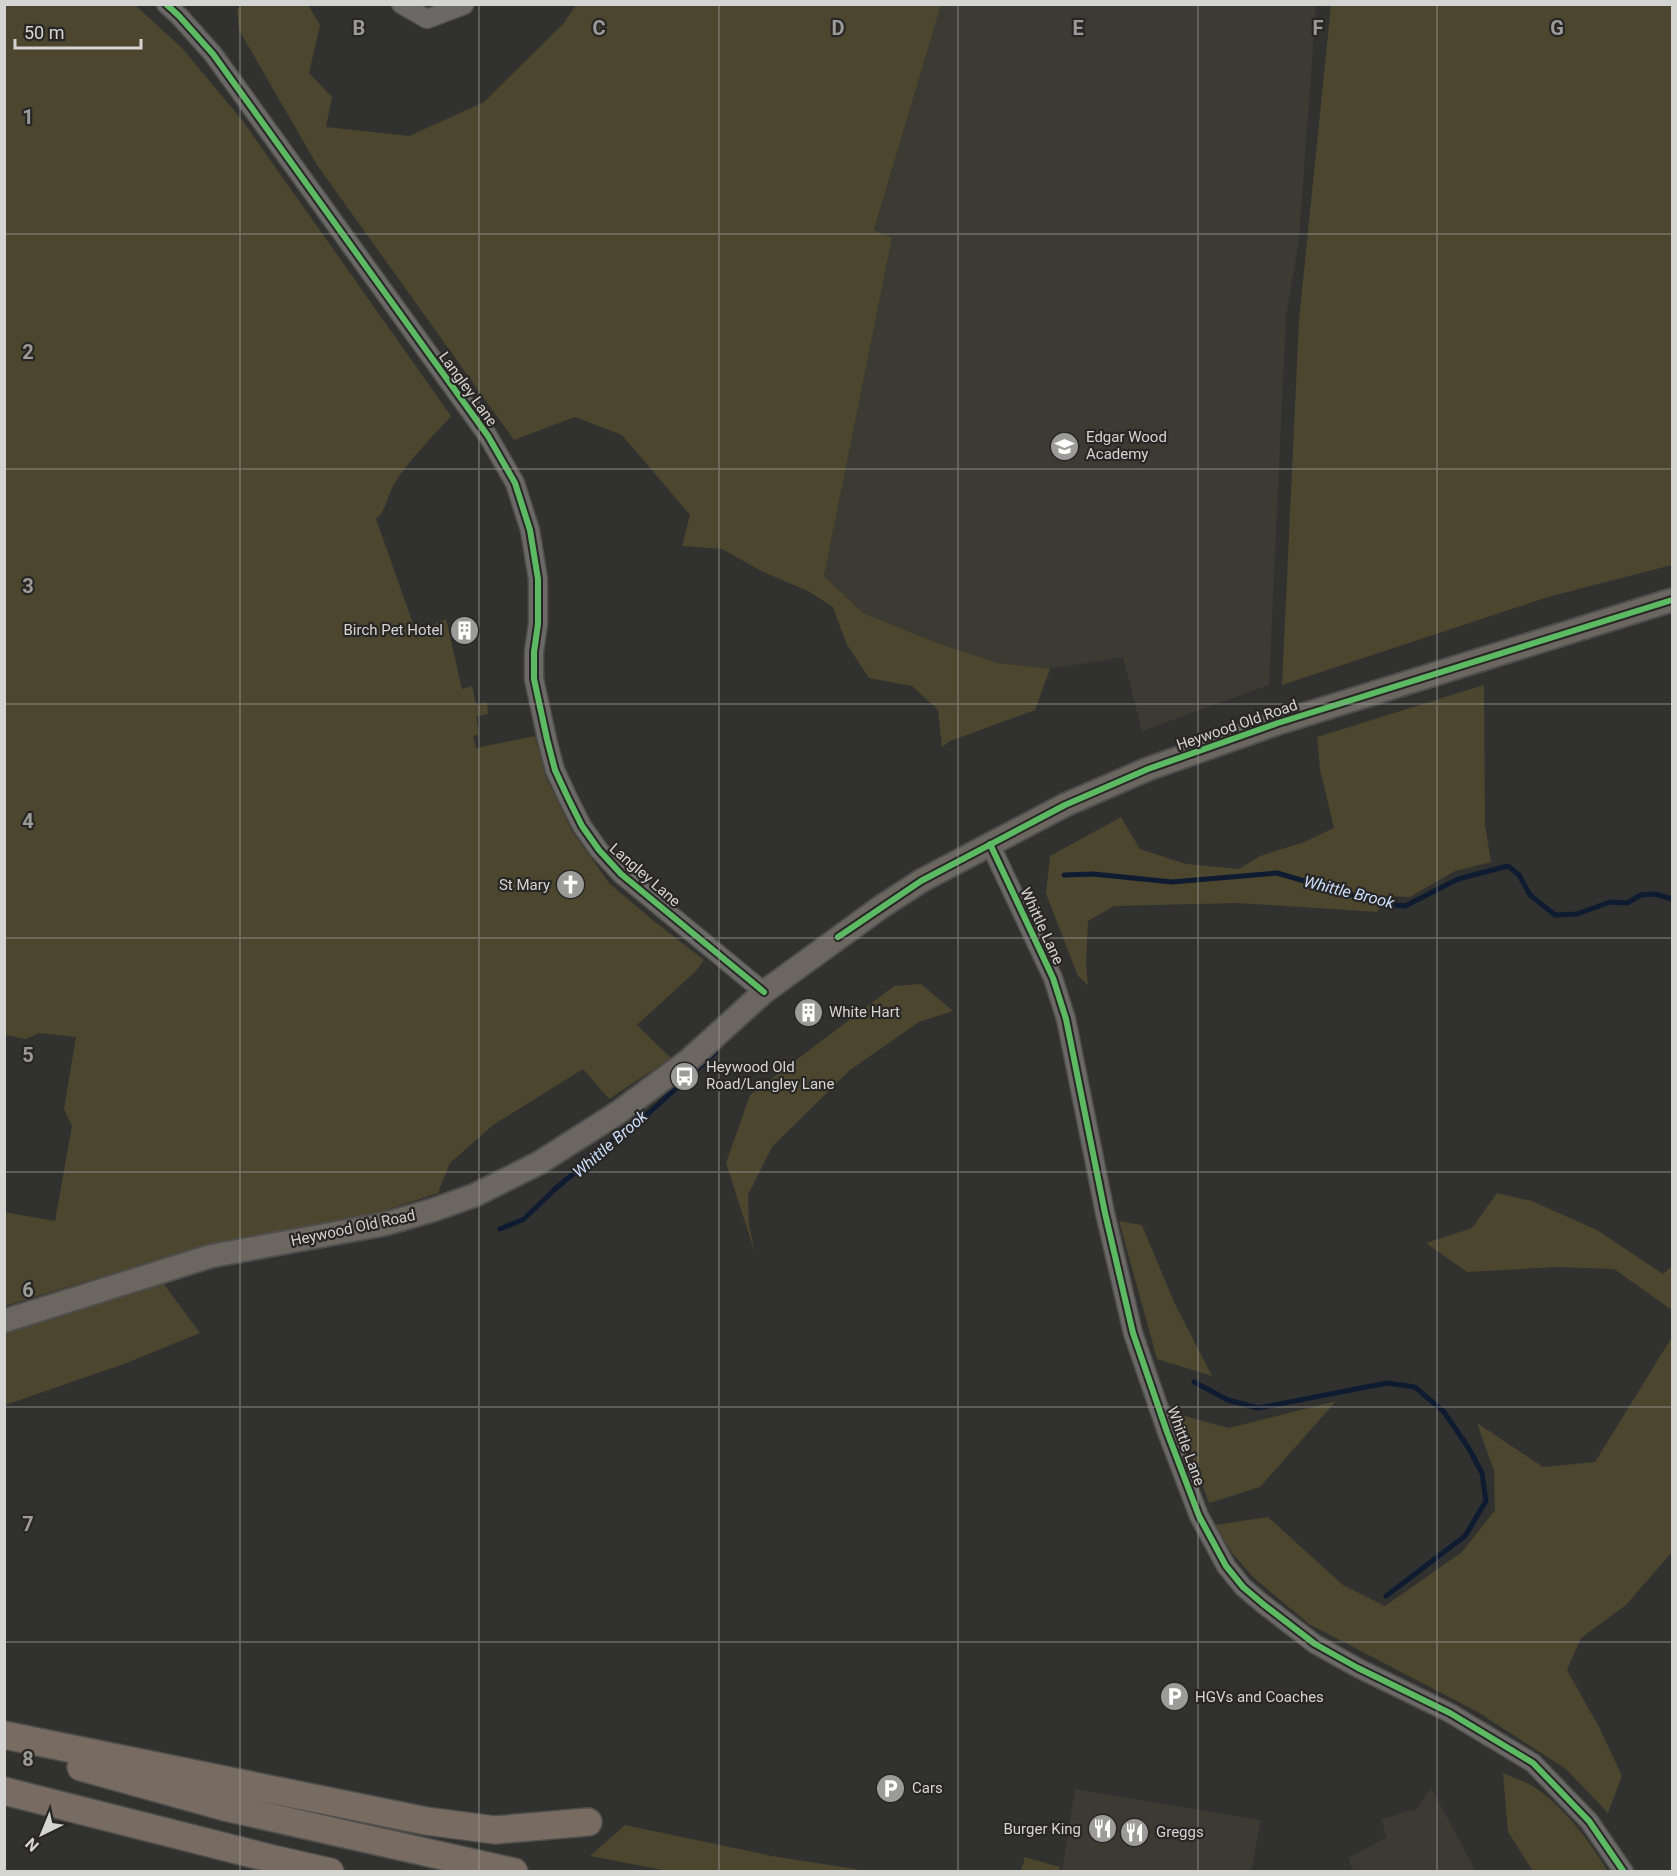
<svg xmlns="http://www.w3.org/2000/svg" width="1677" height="1876" font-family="Roboto,sans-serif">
<rect width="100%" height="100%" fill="#313130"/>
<path fill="#3b3a33" d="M 941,5 L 1316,5 L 1299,240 L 1286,316 L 1269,685 L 1142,731 L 1123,657 L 1050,669 L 998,663 L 937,643 L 863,613 L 824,576 L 892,238 L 874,231 Z
M 1431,1788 L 1476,1871 L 1353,1871 L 1348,1858 L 1387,1837 L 1381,1819 L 1417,1809 Z
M 1075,1789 L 1261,1820 L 1251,1871 L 1062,1871 Z"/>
<path fill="#4c462e" d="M 5,5 L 135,5 L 182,48 L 242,120 L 451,416 C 432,438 408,460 393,486 C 387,497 386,511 376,519 L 416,632 L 446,619 L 462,689 L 472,686 L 476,704 L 487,702 L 488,714 L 476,717 L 479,734 L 473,736 L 476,748 L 535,736 L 546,777 L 572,831 L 610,884 L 655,922 L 704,960 L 696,971 L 637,1025 L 671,1058 L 609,1099 L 583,1069 L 493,1125 L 450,1163 L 438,1193 L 374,1214 L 206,1245 L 5,1306 L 4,1212 L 55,1221 L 72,1126 L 64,1109 L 76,1037 L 39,1033 L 26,1039 L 5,1035 Z
M 245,5 L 308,5 L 320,25 L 309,73 L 332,97 L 326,127 L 409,136 L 484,102 L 564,23 L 576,5 L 941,5 L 874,230 L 892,238 L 824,576 L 863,613 L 937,643 L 998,663 L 1050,669 L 1035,710 L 950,741 L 942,747 L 938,710 L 912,686 L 869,678 L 846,643 L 833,607 L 808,591 L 763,572 L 722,549 L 682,546 L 690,515 L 622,435 L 575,417 L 514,440 L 317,165 L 239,30 L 237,9 Z
M 1331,5 L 1672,5 L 1672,565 L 1548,597 L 1282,685 L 1299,320 Z
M 1484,685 L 1485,825 L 1491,862 L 1455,871 L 1410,897 L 1386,896 L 1377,912 L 1238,903 L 1114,906 L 1088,921 L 1086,965 L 1088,985 L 1078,976 L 1046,894 L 1050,856 L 1121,817 L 1140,849 L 1186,864 L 1239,869 L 1260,856 L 1304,842 L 1334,828 L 1320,769 L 1317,737 Z
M 921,984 L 953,1011 L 919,1022 L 850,1070 L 772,1147 L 748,1195 L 749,1225 L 755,1253 L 726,1163 L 750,1095 L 894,986 Z
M 1497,1193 L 1532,1201 L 1597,1230 L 1663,1274 L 1672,1266 L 1672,1310 L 1614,1269 L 1556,1267 L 1467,1272 L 1426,1243 L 1472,1228 Z
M 1119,1221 L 1142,1225 L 1174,1302 L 1212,1376 L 1157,1359 Z
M 163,1283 L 200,1333 L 124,1364 L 5,1405 L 4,1332 Z
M 1672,1337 L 1672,1552 L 1626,1605 L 1581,1638 L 1567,1670 L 1599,1727 L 1622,1776 L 1608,1813 L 1566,1769 L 1476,1711 L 1309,1624 L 1254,1578 L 1232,1553 L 1215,1525 L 1268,1517 L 1343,1585 L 1385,1606 L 1462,1552 L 1495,1510 L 1494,1471 L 1477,1423 L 1543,1467 L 1595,1462 Z
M 1336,1401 L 1260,1487 L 1209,1503 L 1177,1414 L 1229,1428 Z
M 1503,1773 C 1514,1778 1527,1782 1537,1789 C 1567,1810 1589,1841 1608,1871 L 1533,1871 L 1508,1832 Z
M 625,1825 L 772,1856 L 868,1871 L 668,1871 L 590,1856 Z
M 1024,1857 L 1060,1867 L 1059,1871 L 1020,1871 L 1024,1862 Z"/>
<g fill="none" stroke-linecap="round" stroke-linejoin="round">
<path stroke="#0e1b30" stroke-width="5" d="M 1064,875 L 1093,874 L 1172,882 L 1277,873 L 1383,904 L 1405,906 L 1458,879 L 1508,866 L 1519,875 L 1530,895 L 1555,915 L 1577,914 L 1610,902 L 1627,903 L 1641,895 L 1655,894 L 1672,899
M 500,1229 L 524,1219 L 554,1190 L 608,1144 L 650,1112 L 716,1052
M 1194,1382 L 1228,1400 L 1258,1408 L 1387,1383 L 1415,1387 L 1444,1412 L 1468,1447 L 1482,1473 L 1486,1501 L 1465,1536 L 1386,1596"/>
<defs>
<path id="minor" d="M 166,4 L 179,16 L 213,54 L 488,436 L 515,483 L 530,530 L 538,579 L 538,624 L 534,652 L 534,679 L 547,739 L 555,770 L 568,798 L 582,826 L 599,850 L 621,874 L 764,992
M 401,4 L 427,19 L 464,5
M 990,844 L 1053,978 L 1066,1019 L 1105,1213 L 1133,1333 L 1167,1432 L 1199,1516 L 1226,1566 L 1243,1587 L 1263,1604 L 1315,1644 L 1358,1668 L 1450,1713 L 1533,1763 L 1589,1821 L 1624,1872"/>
<path id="major" d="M 4,1321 L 211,1256 L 385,1224 L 433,1210 L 475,1195 L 539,1163 L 619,1112 L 689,1060 L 764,992 L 881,907 L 921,881 L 1065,805 L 1148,769 L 1278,723 L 1672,600"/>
<path id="highway" d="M 4,1735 L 426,1821 L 495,1830 L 588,1822
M 81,1767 L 225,1807 L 514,1872
M 4,1791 L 273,1859 L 330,1872"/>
</defs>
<use href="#minor" stroke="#4e4e4d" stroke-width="21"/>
<use href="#major" stroke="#4e4e4d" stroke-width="26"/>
<use href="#highway" stroke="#4e4e4d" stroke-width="30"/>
<use href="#minor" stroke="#6a6968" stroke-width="18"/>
<use href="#major" stroke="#6c6660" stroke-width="22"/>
<use href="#highway" stroke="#786c62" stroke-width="27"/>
<defs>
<path id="cycleway" d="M 166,4 L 179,16 L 213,54 L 488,436 L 515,483 L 530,530 L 538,579 L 538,624 L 534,652 L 534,679 L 547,739 L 555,770 L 568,798 L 582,826 L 599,850 L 621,874 L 764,992
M 990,844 L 1053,978 L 1066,1019 L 1105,1213 L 1133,1333 L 1167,1432 L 1199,1516 L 1226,1566 L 1243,1587 L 1263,1604 L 1315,1644 L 1358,1668 L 1450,1713 L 1533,1763 L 1589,1821 L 1624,1872
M 838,937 L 921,881 L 1065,805 L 1148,769 L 1278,723 L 1672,600"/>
</defs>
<use href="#cycleway" stroke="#282725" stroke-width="10"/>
<use href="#cycleway" stroke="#5cba63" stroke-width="6"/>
</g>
<path fill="none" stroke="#9b9b99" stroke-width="1.5" stroke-opacity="0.55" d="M 240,4 L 240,1872M 479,4 L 479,1872M 719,4 L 719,1872M 958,4 L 958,1872M 1198,4 L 1198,1872M 1437,4 L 1437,1872M 4,234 L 1672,234M 4,469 L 1672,469M 4,704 L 1672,704M 4,938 L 1672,938M 4,1172 L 1672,1172M 4,1407 L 1672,1407M 4,1642 L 1672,1642"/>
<defs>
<symbol id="school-disc" viewBox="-11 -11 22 22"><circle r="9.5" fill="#9b9b99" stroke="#282725"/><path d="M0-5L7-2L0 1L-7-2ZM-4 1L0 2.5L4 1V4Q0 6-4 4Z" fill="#fff"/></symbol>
<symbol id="building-disc" viewBox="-11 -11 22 22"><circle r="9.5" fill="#9b9b99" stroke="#282725"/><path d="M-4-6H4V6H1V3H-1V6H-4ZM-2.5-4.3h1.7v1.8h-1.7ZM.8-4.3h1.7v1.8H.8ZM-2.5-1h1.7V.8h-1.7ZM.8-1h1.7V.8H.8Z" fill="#fff"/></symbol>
<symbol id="church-disc" viewBox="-11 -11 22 22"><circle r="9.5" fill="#9b9b99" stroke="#282725"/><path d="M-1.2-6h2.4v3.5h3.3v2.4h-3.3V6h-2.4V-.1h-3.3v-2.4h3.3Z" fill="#fff"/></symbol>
<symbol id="bus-disc" viewBox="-11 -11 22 22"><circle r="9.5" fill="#9b9b99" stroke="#282725"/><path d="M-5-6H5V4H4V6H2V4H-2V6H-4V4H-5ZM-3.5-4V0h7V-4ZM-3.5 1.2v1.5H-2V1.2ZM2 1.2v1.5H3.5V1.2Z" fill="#fff"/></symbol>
<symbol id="parking-disc" viewBox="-11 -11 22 22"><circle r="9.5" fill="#9b9b99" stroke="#282725"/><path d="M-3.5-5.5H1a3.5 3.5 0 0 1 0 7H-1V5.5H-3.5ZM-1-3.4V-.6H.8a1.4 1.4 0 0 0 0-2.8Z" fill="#fff"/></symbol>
<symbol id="restaurant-disc" viewBox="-11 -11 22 22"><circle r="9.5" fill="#9b9b99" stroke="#282725"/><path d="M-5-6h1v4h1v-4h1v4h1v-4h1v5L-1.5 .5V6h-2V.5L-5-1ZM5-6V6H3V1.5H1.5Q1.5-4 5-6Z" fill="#fff"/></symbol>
</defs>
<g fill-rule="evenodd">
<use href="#school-disc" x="1048" y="430" width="33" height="33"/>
<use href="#building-disc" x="448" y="614" width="33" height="33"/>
<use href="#church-disc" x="554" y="868" width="33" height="33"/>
<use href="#building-disc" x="792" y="996" width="33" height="33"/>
<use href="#bus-disc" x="668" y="1060" width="33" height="33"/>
<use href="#parking-disc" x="1158" y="1680" width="33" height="33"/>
<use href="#parking-disc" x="874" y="1772" width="33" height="33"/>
<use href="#restaurant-disc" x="1086" y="1812" width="33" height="33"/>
<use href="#restaurant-disc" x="1118" y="1816" width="33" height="33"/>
</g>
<g text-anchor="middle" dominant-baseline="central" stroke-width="4.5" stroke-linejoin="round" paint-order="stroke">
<g font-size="15" fill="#d4d4d2" stroke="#282725">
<text transform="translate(468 389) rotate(54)">Langley Lane</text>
<text transform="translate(1237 725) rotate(-19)">Heywood Old Road</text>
<text transform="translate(645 875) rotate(41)">Langley Lane</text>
<text transform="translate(1042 926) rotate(65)">Whittle Lane</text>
<text transform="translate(353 1228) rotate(-12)">Heywood Old Road</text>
<text transform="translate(1186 1446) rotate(70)">Whittle Lane</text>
</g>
<g font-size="15" fill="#d4d4d2" stroke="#282725" text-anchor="start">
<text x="1086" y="437">Edgar Wood<tspan x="1086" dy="17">Academy</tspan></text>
<text x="443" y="630" text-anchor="end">Birch Pet Hotel</text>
<text x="550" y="885" text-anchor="end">St Mary</text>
<text x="829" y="1012">White Hart</text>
<text x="706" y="1067">Heywood Old<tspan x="706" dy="17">Road/Langley Lane</tspan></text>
<text x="1195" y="1697">HGVs and Coaches</text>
<text x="912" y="1788">Cars</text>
<text x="1081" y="1829" text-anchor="end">Burger King</text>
<text x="1156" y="1832">Greggs</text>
</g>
<g font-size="16" font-style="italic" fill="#cbdffe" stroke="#282725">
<text transform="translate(1349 892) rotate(14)">Whittle Brook</text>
<text transform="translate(610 1144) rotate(-41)">Whittle Brook</text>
</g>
</g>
<g font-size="20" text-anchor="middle" font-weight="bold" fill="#9b9b99" stroke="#282725" stroke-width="4.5" stroke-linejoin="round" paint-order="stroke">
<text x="359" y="35">B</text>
<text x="599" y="35">C</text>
<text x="838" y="35">D</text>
<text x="1078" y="35">E</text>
<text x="1318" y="35">F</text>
<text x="1557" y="35">G</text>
<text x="28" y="124">1</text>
<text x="28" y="359">2</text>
<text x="28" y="593">3</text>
<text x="28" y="828">4</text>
<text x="28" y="1062">5</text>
<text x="28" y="1297">6</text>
<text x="28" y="1531">7</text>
<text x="28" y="1766">8</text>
</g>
<rect width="1677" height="1876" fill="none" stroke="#d4d4d2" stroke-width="12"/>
<g transform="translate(42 1834) rotate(223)" stroke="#282725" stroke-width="4.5" paint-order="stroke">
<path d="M0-4.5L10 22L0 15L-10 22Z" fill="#d4d4d2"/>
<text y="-9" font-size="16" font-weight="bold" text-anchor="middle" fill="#d4d4d2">N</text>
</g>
<path d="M15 39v9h126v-9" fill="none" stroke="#d4d4d2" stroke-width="3"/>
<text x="24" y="39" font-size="18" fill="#d4d4d2" stroke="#282725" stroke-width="4.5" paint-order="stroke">50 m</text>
</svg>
